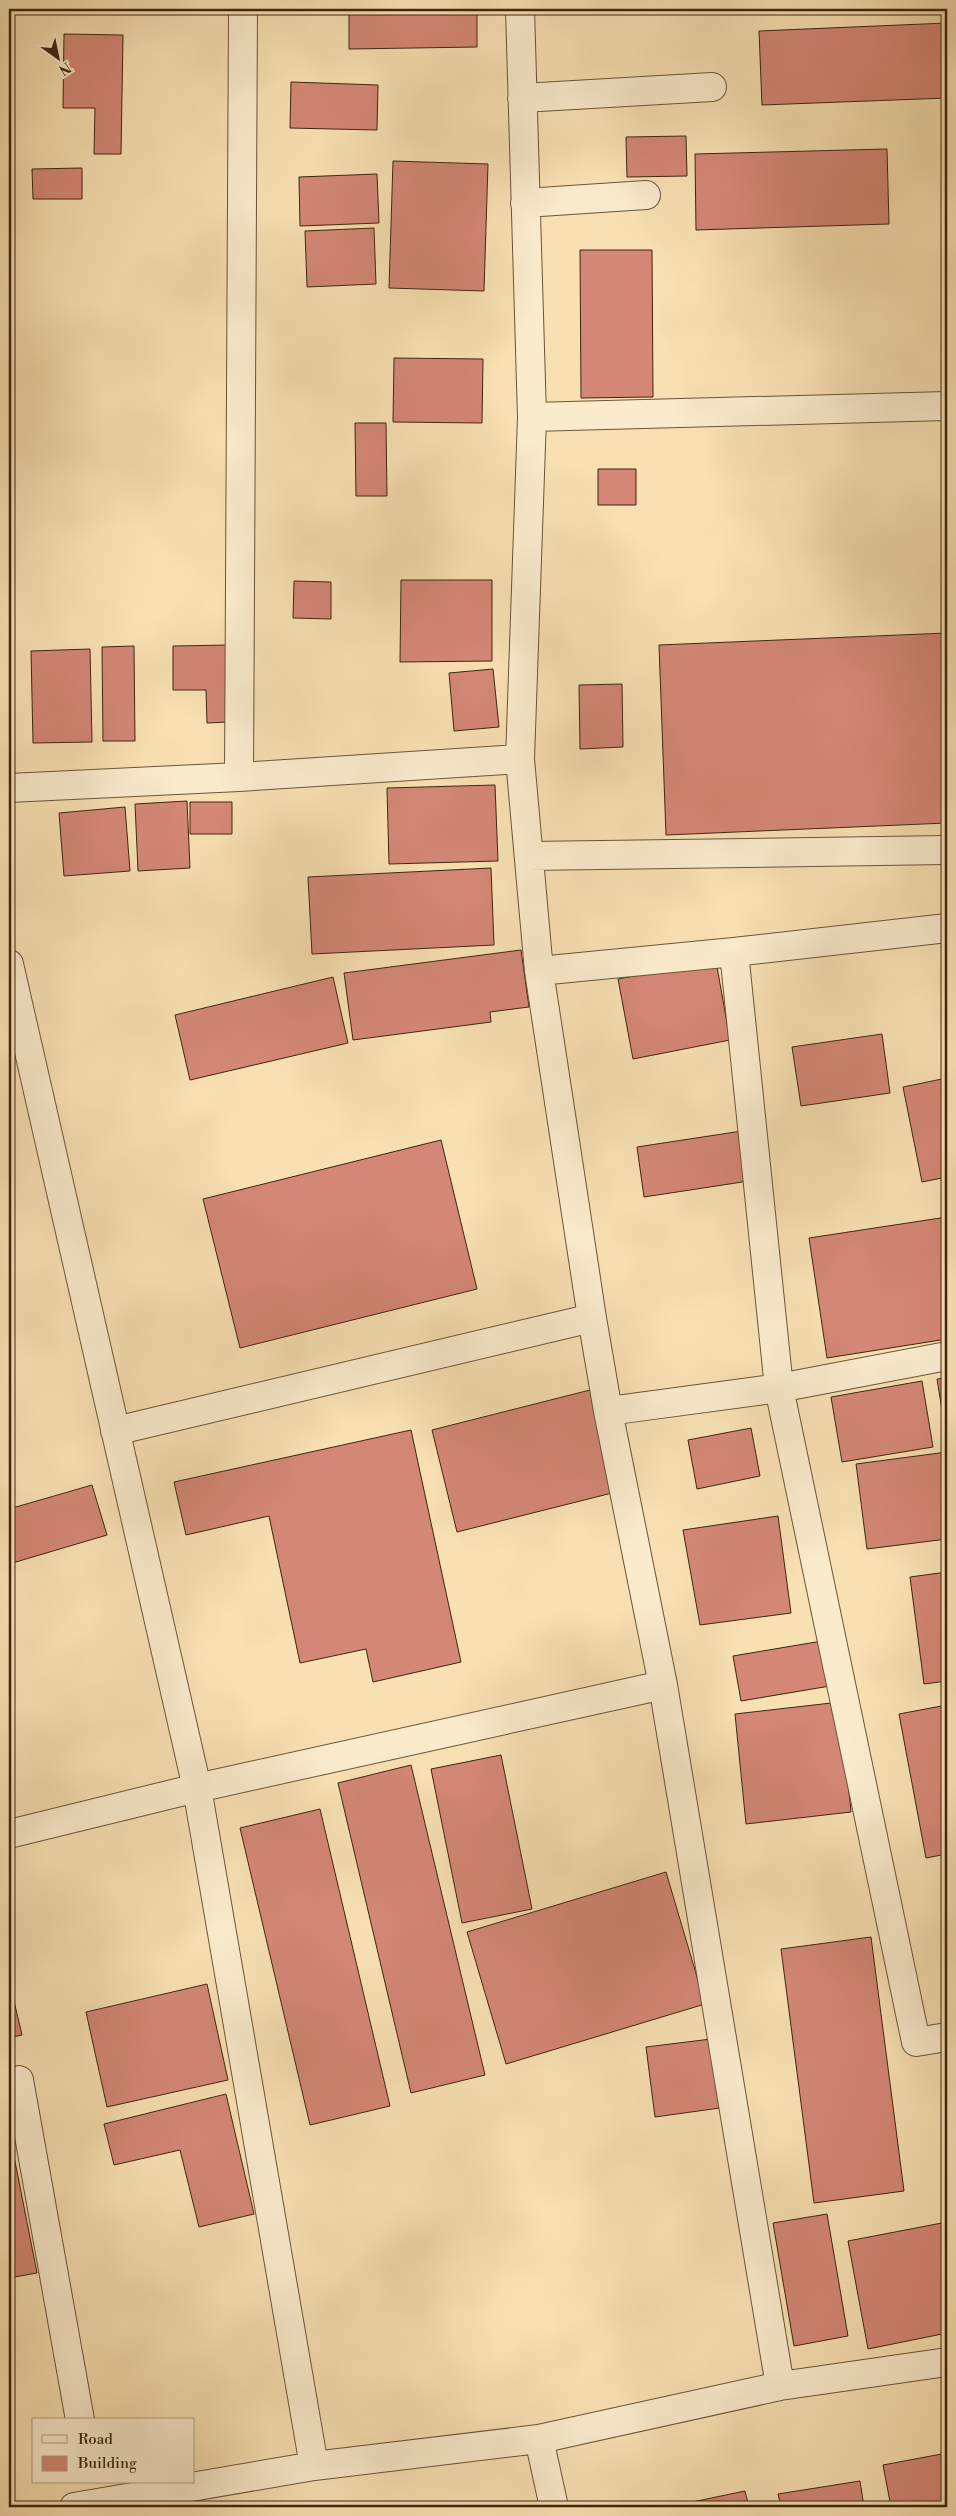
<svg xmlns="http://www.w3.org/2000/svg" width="956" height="2516" font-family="'Libre Bodoni',serif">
<rect width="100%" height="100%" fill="#f8e0b2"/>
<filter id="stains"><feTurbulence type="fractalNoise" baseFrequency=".004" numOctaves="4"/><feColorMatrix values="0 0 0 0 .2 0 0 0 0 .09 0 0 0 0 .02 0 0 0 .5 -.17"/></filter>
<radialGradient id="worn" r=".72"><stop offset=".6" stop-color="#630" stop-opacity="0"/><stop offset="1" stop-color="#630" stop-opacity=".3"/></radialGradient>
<path fill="#d48776" stroke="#3c260e" d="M 349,9 L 477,9 L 477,47 L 349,49 Z
M 947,23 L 947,98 L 762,105 L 759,31 Z
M 64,34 L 123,35 L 121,154 L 94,154 L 95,108 L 63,108 Z
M 291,82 L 378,85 L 377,130 L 290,128 Z
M 686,136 L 687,176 L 627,177 L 626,137 Z
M 887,149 L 889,224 L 696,230 L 695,154 Z
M 393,161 L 488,164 L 484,291 L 389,288 Z
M 82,168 L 82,199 L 33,199 L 32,169 Z
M 377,174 L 379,223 L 300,226 L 299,177 Z
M 374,228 L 376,284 L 307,287 L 305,231 Z
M 580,250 L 652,250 L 653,397 L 581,398 Z
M 394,358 L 483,359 L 482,423 L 393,422 Z
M 355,423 L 386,423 L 387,496 L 356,496 Z
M 598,469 L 636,469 L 636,505 L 598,505 Z
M 401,580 L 492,580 L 492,661 L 400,662 Z
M 294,581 L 331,582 L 331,619 L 293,618 Z
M 947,633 L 947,823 L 666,835 L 659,645 Z
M 229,645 L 229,722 L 207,723 L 206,690 L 173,690 L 173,646 Z
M 134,646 L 135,741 L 103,741 L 102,647 Z
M 90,649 L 92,742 L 33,743 L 31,651 Z
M 493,669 L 499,727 L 454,731 L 449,673 Z
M 622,684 L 623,747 L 580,749 L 579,685 Z
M 495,785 L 498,861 L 389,864 L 387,788 Z
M 187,801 L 190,868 L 138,871 L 135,804 Z
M 190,802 L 232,802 L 232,834 L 190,834 Z
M 125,807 L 130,871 L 64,876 L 59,813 Z
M 491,868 L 494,945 L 312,954 L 308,877 Z
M 521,950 L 529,1007 L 490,1012 L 491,1022 L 353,1040 L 344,973 Z
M 716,961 L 730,1040 L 633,1059 L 618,979 Z
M 333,977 L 348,1043 L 190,1080 L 175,1015 Z
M 882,1034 L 890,1093 L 801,1106 L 792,1047 Z
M 947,1078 L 947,1177 L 922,1182 L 903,1087 Z
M 742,1131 L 749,1181 L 644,1197 L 637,1147 Z
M 441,1140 L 477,1289 L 240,1348 L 203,1199 Z
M 947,1217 L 947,1339 L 827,1358 L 809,1238 Z
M 947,1378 L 947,1441 L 937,1379 Z
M 922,1381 L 933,1447 L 842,1462 L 831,1397 Z
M 590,1390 L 616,1492 L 457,1532 L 432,1430 Z
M 751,1428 L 760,1476 L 697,1489 L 688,1440 Z
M 411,1430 L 461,1662 L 373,1682 L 366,1649 L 300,1663 L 269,1516 L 186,1535 L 174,1482 Z
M 947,1452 L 947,1539 L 867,1549 L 856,1464 Z
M 92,1485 L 107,1535 L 9,1564 L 9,1509 Z
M 778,1516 L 791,1613 L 700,1625 L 683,1530 Z
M 947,1572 L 947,1681 L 924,1684 L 910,1577 Z
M 822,1641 L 830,1686 L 741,1701 L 733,1656 Z
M 840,1702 L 851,1812 L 746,1824 L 735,1714 Z
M 947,1705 L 947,1854 L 926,1858 L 899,1714 Z
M 501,1755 L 532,1909 L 462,1923 L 431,1769 Z
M 411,1765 L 485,2075 L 411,2093 L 338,1783 Z
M 320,1809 L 390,2106 L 310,2125 L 240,1828 Z
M 666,1872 L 705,2004 L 506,2064 L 467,1932 Z
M 871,1937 L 904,2191 L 814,2203 L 781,1949 Z
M 9,1980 L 22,2035 L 9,2038 Z
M 207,1984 L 228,2080 L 107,2107 L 86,2012 Z
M 711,2039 L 720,2108 L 655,2117 L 646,2047 Z
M 226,2094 L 254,2214 L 199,2227 L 180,2150 L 114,2165 L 104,2124 Z
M 9,2131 L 37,2273 L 9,2278 Z
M 827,2214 L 848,2336 L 794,2346 L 773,2223 Z
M 947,2222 L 947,2333 L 868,2349 L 848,2241 Z
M 947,2453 L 947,2507 L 891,2507 L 883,2465 Z
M 860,2481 L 864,2507 L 781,2507 L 778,2494 Z
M 745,2491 L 749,2507 L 668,2507 Z"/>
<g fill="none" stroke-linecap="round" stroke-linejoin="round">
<defs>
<path id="minor" d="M 520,9 L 532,417 L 520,759 L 539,971 L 592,1318 L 608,1411 L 663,1685 L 780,2386
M 522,98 L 712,87
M 525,203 L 646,195
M 532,417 L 947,406
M 239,777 L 243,9
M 9,788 L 239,777 L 520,759
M 529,856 L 947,850
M 734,952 L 779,1388 L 916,2042 L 947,2037
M 9,964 L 197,1788 L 314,2466
M 539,971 L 734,952 L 947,928
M 608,1411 L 779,1388 L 947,1356
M 115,1431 L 592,1318
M 9,1834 L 197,1788 L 663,1685
M 19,2080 L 80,2420
M 539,2439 L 554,2507
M 74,2507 L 314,2466 L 539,2439 L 780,2386 L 947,2362"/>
</defs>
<use href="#minor" stroke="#6b5437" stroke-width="30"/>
<use href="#minor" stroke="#faebcd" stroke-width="28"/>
</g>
<rect width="956" height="2516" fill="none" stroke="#f8e0b2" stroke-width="30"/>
<rect x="10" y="10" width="936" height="2496" fill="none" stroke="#3c260e" stroke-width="2.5"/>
<rect x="15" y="15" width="926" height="2486" fill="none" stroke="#3c260e"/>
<rect x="32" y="2418" width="162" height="65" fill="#faebcd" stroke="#ae9c81"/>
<rect x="42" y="2435" width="25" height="8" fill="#faebcd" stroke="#ae9c81"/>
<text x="78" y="2444" font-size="15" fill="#3c260e">Road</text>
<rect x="42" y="2456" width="25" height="15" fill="#d48776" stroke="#ae9c81"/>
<text x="78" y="2468" font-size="15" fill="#3c260e">Building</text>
<g transform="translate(58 58) rotate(147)" stroke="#faebcd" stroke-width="4" paint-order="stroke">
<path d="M0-4L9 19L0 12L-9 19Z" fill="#3c260e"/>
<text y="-8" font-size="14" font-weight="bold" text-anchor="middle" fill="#3c260e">N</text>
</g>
<rect width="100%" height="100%" filter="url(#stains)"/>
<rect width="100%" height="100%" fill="url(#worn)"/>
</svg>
